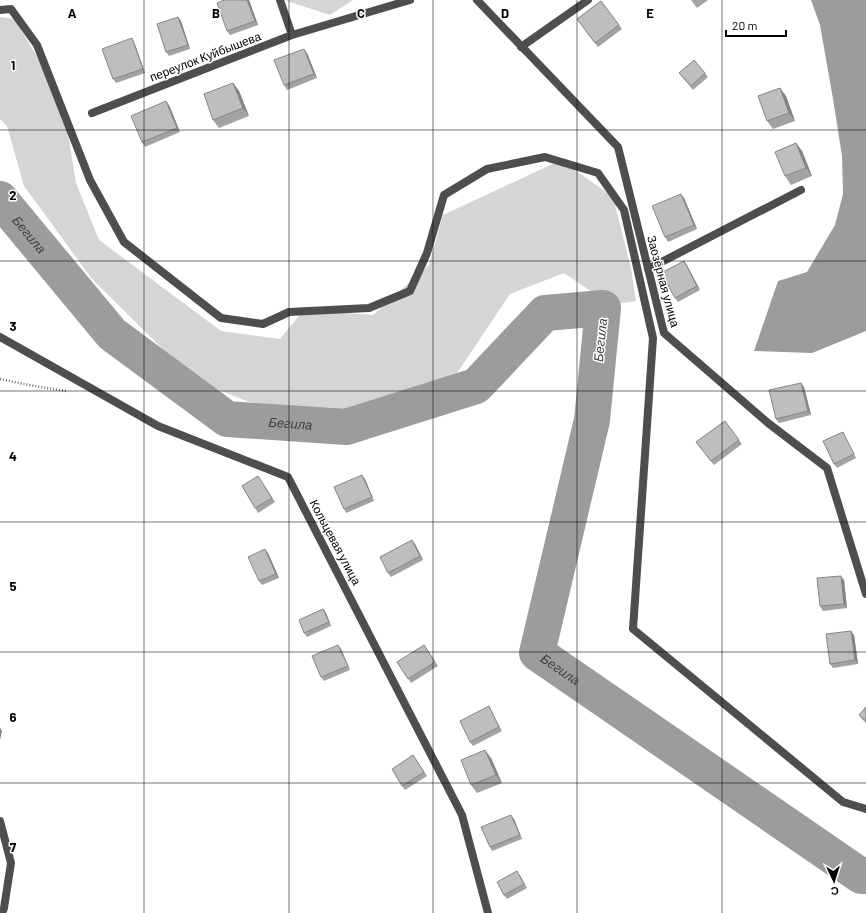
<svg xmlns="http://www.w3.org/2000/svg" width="866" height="913" font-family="Barlow,sans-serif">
<rect width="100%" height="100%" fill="#fff"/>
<path fill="#d5d5d5" d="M 286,0 L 353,0 L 330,15 L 287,1 Z
M 0,17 L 15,19 L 63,102 L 76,183 L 99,240 L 221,331 L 280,339 L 304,310 L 373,315 L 429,265 L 443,215 L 561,160 L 613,197 L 631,268 L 636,301 L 611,305 L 564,273 L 510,294 L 451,382 L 337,411 L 249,402 L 194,380 L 92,279 L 24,186 L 7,126 L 0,119 Z"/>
<path fill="#9c9c9c" d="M 811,0 L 866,0 L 866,331 L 812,353 L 754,351 L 778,281 L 807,272 L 835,225 L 843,194 L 842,156 L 833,99 L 820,25 Z"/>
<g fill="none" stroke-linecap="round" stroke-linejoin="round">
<path stroke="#9c9c9c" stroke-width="36" id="s1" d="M 0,199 L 112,334 L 227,419 L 346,427 L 476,386 L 545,313 L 603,308 L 592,420 L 537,653 L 861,876 L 866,876"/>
<path stroke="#707070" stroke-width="2.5" stroke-dasharray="1 2" stroke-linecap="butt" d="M 0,379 L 29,385 L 66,391"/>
<path stroke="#4e4e4e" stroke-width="8" d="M 0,10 L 11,9 L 37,45 L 90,180 L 124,242 L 221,318 L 263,324 L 289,312 L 369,308 L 410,291 L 427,253 L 444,195 L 487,169 L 545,157 L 598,173 L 624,210 L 653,338 L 633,629 L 843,802 L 866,809
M 521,47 L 588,0
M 648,269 L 801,190"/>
<path stroke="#4e4e4e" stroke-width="8" d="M 477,0 L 618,147 L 664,333 L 768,423 L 827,468 L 866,594
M 292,35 L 410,0
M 92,113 L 292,35 L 280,0
M 0,337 L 158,426 L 288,477 L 462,815 L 488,913
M 0,821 L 11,863 L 4,908 L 2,913"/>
</g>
<path fill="#a3a3a3" d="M 249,0 L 258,25 L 230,35 L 227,31 Z
M 691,0 L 708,0 L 697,8 Z
M 601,1 L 622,29 L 598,47 L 577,19 Z
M 178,17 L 181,21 L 190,49 L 169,56 L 166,52 Z
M 134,42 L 145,73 L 116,83 L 113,79 Z
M 307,53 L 317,78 L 287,90 L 284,85 Z
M 679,73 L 705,73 L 708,77 L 693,90 Z
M 233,83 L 239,91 L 249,116 L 219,128 L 213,120 Z
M 786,96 L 795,121 L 773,129 L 767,121 Z
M 169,105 L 180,132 L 145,147 L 142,142 Z
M 796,143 L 802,151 L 812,176 L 791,185 L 785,176 Z
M 684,198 L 697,229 L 668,242 L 665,237 Z
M 684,261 L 700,290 L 678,302 L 675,298 Z
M 804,387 L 811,415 L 779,423 L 776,419 Z
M 725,421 L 742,444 L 714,465 L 696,442 Z
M 845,436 L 856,458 L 837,468 L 834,464 Z
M 258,476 L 275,502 L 258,513 L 255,508 Z
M 365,479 L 374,501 L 346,513 L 344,509 Z
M 415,544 L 423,560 L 391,577 L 388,573 Z
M 268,553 L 279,578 L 262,585 L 259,581 Z
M 844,580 L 847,608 L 823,611 L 820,606 Z
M 323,609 L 326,613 L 331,626 L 307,637 L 304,633 Z
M 854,635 L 858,664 L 833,668 L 830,664 Z
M 424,645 L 438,666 L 411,683 L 397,662 Z
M 341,649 L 350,670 L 324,681 L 321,677 Z
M 489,706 L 491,711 L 502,731 L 473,746 L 470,742 Z
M 866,707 L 866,723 L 862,719 L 859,715 Z
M 413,755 L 427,776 L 405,790 L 402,786 Z
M 491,758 L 502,783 L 477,793 L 471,785 Z
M 514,819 L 522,839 L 492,851 L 490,847 Z
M 520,875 L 527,888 L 507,899 L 504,895 Z"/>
<path fill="#858585" d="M 247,0 L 249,0 L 258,25 L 255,21 Z
M 178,17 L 181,21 L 190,49 L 188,45 Z
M 132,38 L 134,42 L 145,73 L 143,69 Z
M 304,49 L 307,53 L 317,78 L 314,74 Z
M 233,83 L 239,91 L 249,116 L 243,108 Z
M 780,88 L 786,96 L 795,121 L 789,113 Z
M 166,101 L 169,105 L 180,132 L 177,128 Z
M 796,143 L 802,151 L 812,176 L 806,168 Z
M 681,194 L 684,198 L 697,229 L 694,225 Z
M 684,261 L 687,265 L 700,290 L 697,286 Z
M 801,383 L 804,387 L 811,415 L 808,411 Z
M 362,475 L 365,479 L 374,501 L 372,497 Z
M 412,540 L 415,544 L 423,560 L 420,556 Z
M 265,549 L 268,553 L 279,578 L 276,574 Z
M 841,576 L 844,580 L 847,608 L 844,604 Z
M 323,609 L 326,613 L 331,626 L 329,622 Z
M 851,631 L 854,635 L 858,664 L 855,660 Z
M 338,645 L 341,649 L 350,670 L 348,666 Z
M 0,728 L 2,731 L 0,740 Z
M 485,750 L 491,758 L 502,783 L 496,775 Z
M 511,815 L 514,819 L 522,839 L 520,835 Z"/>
<path fill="#bebebe" stroke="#858585" d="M 224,0 L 247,0 L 255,21 L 227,31 L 217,3 Z
M 601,1 L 619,25 L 595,43 L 577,19 Z
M 178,17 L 188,45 L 166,52 L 157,24 Z
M 132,38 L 143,69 L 113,79 L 102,49 Z
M 304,49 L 314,74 L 284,85 L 274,60 Z
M 694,60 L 705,73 L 691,86 L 679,73 Z
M 233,83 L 243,108 L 213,120 L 204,94 Z
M 780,88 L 789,113 L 767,121 L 758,96 Z
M 166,101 L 177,128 L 142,142 L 131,116 Z
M 796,143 L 806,168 L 785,176 L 775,152 Z
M 681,194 L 694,225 L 665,237 L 652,206 Z
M 684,261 L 697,286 L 675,298 L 661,273 Z
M 801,383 L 808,411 L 776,419 L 769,390 Z
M 725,421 L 739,440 L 711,461 L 696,442 Z
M 843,432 L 854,454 L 834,464 L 823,441 Z
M 362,475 L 372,497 L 344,509 L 334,487 Z
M 258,476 L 272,498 L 255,508 L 242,486 Z
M 412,540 L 420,556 L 388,573 L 380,557 Z
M 265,549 L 276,574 L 259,581 L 248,557 Z
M 841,576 L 844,604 L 820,606 L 817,578 Z
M 323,609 L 329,622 L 304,633 L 299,620 Z
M 851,631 L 855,660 L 830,664 L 826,634 Z
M 338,645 L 348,666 L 321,677 L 312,656 Z
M 424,645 L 435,662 L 408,679 L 397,662 Z
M 489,706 L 499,727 L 470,742 L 460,721 Z
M 866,707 L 866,721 L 859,715 Z
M 485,750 L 496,775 L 471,785 L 461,760 Z
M 413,755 L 424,772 L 402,786 L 392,769 Z
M 511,815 L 520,835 L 490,847 L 481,827 Z
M 517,871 L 524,884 L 504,895 L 497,882 Z"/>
<path fill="none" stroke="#000" stroke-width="1" stroke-opacity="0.55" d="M 144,0 L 144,913M 289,0 L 289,913M 433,0 L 433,913M 577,0 L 577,913M 722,0 L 722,913M 0,130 L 866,130M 0,261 L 866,261M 0,391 L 866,391M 0,522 L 866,522M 0,652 L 866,652M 0,783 L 866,783"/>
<g text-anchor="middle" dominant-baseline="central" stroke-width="3" stroke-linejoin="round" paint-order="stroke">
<g font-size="12" fill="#000" stroke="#fff">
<text transform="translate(205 56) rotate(-21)">переулок Куйбышева</text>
<text transform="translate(664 281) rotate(75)">Заозёрная улица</text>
<text transform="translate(336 542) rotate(62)">Кольцевая улица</text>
</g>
<g font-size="13" font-style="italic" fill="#3d3d3d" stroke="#fff">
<text stroke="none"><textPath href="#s1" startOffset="46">Бегила</textPath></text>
<text transform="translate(600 340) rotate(-84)">Бегила</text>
<text stroke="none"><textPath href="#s1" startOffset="382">Бегила</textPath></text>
<text stroke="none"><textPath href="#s1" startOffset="1113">Бегила</textPath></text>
</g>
</g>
<g font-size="13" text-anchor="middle" font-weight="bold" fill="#000" stroke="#fff" stroke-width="3" stroke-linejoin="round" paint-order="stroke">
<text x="72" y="18">A</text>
<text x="216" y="18">B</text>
<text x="361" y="18">C</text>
<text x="505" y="18">D</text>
<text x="650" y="18">E</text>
<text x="13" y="70">1</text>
<text x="13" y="200">2</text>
<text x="13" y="331">3</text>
<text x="13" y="461">4</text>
<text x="13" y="591">5</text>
<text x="13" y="722">6</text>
<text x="13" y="852">7</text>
</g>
<g transform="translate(834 881) rotate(176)" stroke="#ffffff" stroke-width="3" paint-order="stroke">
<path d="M0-3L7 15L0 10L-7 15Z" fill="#000000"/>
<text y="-6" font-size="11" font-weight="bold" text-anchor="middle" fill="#000000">С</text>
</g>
<path d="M726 30v6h60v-6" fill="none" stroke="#000000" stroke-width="2"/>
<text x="732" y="30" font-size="12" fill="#000000" stroke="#ffffff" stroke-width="3" paint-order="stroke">20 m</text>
</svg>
